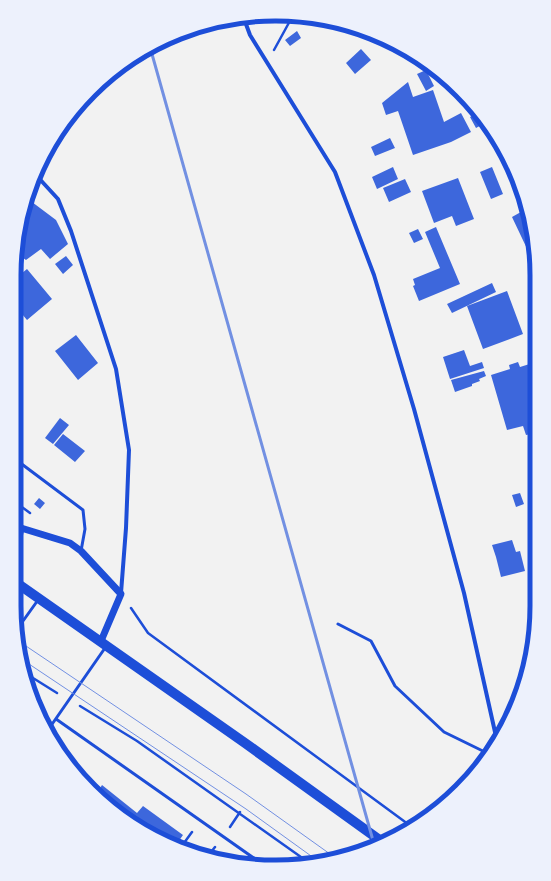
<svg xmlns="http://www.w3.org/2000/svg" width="551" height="881" font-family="Ubuntu,sans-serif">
<rect width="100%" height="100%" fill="#f2f2f2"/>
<path fill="#3d67dc" d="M 297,31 L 301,38 L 290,46 L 285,40 Z
M 361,49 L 371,60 L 355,74 L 346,63 Z
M 426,70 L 434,86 L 426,91 L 417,74 Z
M 408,82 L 413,97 L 433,90 L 444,122 L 461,113 L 471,132 L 451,142 L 413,155 L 398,111 L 386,115 L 382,103 Z
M 479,112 L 487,122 L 476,128 L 470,117 Z
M 390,138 L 395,148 L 375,156 L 371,147 Z
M 393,167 L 398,179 L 377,189 L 372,177 Z
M 492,167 L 503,194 L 491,199 L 480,172 Z
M 458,178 L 474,219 L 456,226 L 452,216 L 434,223 L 422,191 Z
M 405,179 L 411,192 L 389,202 L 383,188 Z
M 28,199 L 56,220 L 68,244 L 50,259 L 41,249 L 26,260 L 16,253 L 16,242 Z
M 528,208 L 535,252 L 530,255 L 512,217 Z
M 436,227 L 460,284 L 419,301 L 413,286 L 415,285 L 413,279 L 440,268 L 425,232 Z
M 418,229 L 423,239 L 414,243 L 409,233 Z
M 66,256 L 73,265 L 63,274 L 55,264 Z
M 27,269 L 52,299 L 27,320 L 17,308 L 16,309 L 16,278 Z
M 492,283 L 496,292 L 452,313 L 447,304 Z
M 507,291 L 523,334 L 483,349 L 467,306 Z
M 76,335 L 98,363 L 78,380 L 55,351 Z
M 464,350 L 470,366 L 482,362 L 484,368 L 450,379 L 443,357 Z
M 518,362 L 520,367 L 536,362 L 536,433 L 526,435 L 523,426 L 507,430 L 491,375 L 510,369 L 509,365 Z
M 484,371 L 486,376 L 479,379 L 480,381 L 472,384 L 472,386 L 455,392 L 451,380 Z
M 60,418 L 69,425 L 53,444 L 45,438 Z
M 63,434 L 85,451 L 75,462 L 54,445 Z
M 520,493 L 524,504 L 516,507 L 512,495 Z
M 39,498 L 45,503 L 40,509 L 34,504 Z
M 512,540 L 516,552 L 520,551 L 525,571 L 501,577 L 496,557 L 508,553 L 496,557 L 492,545 Z
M 88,782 L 99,790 L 102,785 L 137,813 L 143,806 L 183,835 L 176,845 L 116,813 Z"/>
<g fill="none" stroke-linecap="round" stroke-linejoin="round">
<path stroke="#1d4ed8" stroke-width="2.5" d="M 274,50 L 291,19 L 296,15
M 15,502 L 30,513
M 131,608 L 148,633 L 412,827
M 25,673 L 57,693
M 80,706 L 137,741 L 308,862
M 230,827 L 240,812
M 184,843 L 192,832
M 208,856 L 215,847"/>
<path stroke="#1d4ed8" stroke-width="3" d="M 15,459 L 83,510 L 85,529 L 81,551
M 338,624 L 371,641 L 395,686 L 444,732 L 489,754
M 18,628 L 38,600
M 56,719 L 265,866
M 48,730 L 105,648"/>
<path stroke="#1d4ed8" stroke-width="4" d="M 243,16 L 250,35 L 335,172 L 374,275 L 414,409 L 464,593 L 497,741
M 35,174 L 58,199 L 71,231 L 116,369 L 129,450 L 126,528 L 121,593"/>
<path stroke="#1d4ed8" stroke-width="7" d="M 14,525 L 21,528 L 70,543 L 81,551 L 121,594 L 101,641
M 14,560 L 21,528"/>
<path stroke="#1d4ed8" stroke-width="10" d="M 14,581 L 245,743 L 381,841"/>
<path stroke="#7290e2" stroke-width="1" d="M 20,642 L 246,794 L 337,859
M 23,660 L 246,809 L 318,861"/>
<path stroke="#7290e2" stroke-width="3" d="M 150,47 L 374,844"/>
</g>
<path d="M0 0H551V881H0ZM275 21H276A254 254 0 0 1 530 275V606A254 254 0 0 1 276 860H275A254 254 0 0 1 21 606V275A254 254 0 0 1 275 21Z" fill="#edf1fc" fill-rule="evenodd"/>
<path fill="none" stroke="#1d4ed8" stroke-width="5" d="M275 21H276A254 254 0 0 1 530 275V606A254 254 0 0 1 276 860H275A254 254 0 0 1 21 606V275A254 254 0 0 1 275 21Z"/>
</svg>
